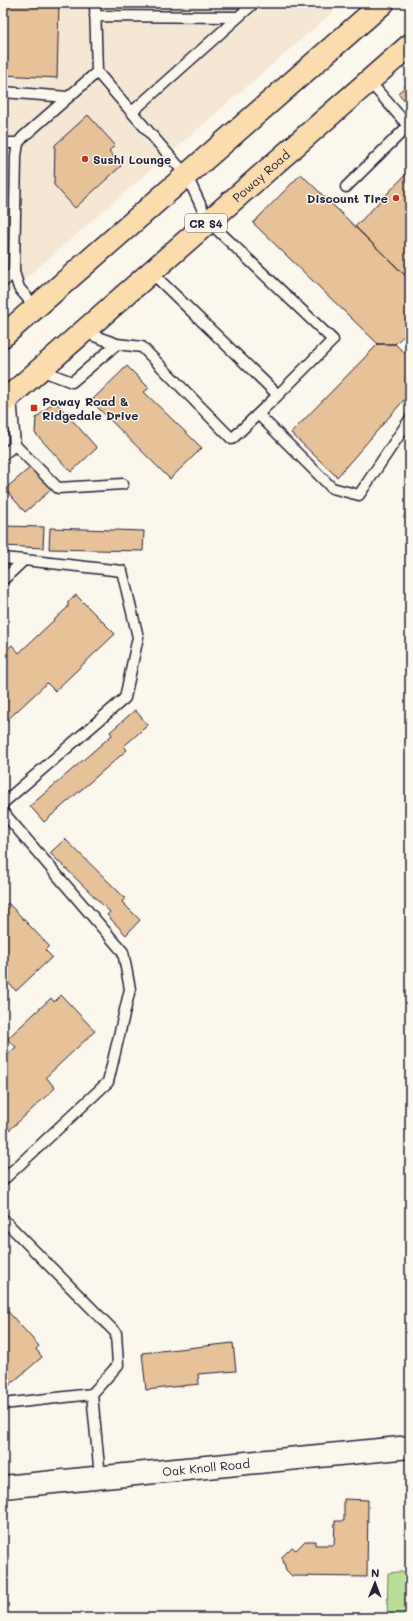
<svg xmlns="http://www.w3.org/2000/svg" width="413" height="1621" font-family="Mali,sans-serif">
<rect width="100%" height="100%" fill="#fbf7ec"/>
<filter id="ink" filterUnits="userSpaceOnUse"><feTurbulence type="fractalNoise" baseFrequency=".025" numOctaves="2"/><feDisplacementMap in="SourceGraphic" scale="8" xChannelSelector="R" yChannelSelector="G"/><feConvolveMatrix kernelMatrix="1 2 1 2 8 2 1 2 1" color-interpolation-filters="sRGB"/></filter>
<g filter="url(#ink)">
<path fill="#f5e7d3" d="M 3,3 L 343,3 L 3,298 Z"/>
<path fill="#bbde97" stroke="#6e8069" d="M 410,501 L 410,521 L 403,518 Z
M 410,1571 L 410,1618 L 387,1618 L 388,1573 Z"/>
<path fill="#e7c198" stroke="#22223b" d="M 3,3 L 59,3 L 57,78 L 3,75 Z
M 410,82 L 410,106 L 398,93 Z
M 88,115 L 115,145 L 109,151 L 121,166 L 75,208 L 54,185 L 55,145 Z
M 410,170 L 410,280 L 355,227 Z
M 301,174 L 410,280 L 410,330 L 395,344 L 378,344 L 253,223 Z
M 378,344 L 395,344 L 410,358 L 410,393 L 337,477 L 291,433 Z
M 127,366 L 149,388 L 144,392 L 202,448 L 170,479 L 91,401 Z
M 55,401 L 97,448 L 71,472 L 35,433 L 36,418 Z
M 32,466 L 52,489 L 25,512 L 5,489 Z
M 3,526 L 44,527 L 43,548 L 3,546 Z
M 50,528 L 144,531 L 143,551 L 49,549 Z
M 76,595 L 115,634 L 55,691 L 47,683 L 3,724 L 3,653 L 12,645 L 19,653 L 68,607 L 68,602 Z
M 135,710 L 148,725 L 124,746 L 127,750 L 44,822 L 30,806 L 112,735 L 110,732 Z
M 65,839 L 125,898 L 122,902 L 140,920 L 126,935 L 107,915 L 110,912 L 50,853 Z
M 8,903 L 49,946 L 45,950 L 52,957 L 16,991 L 3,977 L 3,908 Z
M 61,995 L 95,1031 L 46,1077 L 55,1088 L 3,1136 L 3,1059 L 16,1047 L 7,1039 L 51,998 L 54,1002 Z
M 3,1306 L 39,1346 L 36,1349 L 42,1357 L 5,1389 L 3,1387 Z
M 233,1343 L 236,1371 L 198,1374 L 199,1384 L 146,1390 L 142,1353 Z
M 344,1499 L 368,1500 L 367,1577 L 292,1576 L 286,1570 L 282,1557 L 292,1547 L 296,1550 L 305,1541 L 315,1541 L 315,1545 L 334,1545 L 335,1521 L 344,1521 Z"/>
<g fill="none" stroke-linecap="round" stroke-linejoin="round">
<defs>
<path id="lane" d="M 95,3 L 97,72
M 95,16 L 238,17
M 369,81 L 410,128
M 3,92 L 68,97
M 132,112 L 254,3
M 3,143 L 18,143
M 346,187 L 408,126
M 3,282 L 14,272
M 36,308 L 19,288 L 14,272 L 16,156 L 18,143 L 23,137 L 97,72 L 187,176 L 208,221 L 333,340 L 278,395 L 151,272
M 83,332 L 117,344 L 142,347 L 232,439 L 258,414
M 40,370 L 72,382 L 117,344
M 278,395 L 258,414 L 332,488 L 359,495 L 410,419
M 15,445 L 58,488 L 123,484
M 3,455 L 15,445 L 11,397
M 3,558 L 24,560
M 3,580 L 24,560 L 122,571 L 138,637 L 125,698 L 3,803
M 3,812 L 123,952 L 130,989 L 108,1082 L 3,1180
M 3,1219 L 116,1333 L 118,1365 L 92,1394 L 100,1477
M 3,1404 L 92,1394"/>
<g id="secondary">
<path id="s1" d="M 3,1487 L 410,1447"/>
</g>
<g id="primary">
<path d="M 3,336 L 383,3"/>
<path id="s2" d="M 3,402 L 410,45"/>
</g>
</defs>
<use href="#lane" stroke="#22223b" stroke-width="13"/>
<use href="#secondary" stroke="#22223b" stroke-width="25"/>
<use href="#primary" stroke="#22223b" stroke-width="25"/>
<use href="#lane" stroke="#fbf7ec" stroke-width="10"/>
<use href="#secondary" stroke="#fbf7ec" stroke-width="22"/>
<use href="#primary" stroke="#fcdcac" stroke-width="22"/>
</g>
</g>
<g fill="#c8321e" stroke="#fbf7ec" stroke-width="1.5">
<circle cx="85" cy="159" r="4"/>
<circle cx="396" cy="198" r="4"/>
<rect x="30" y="404" width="8" height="8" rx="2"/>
</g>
<g text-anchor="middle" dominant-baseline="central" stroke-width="3" stroke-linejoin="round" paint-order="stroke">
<rect fill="#fbf7ec" stroke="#636270" stroke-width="1" x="185" y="214" width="42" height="18" rx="3"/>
<g font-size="11" font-weight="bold" fill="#22223b">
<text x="206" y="223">CR S4</text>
</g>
<g font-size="12" font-weight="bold" fill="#22223b" stroke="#fbf7ec" text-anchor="start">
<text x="93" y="159">Sushi Lounge</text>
<text x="388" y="198" text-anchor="end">Discount Tire</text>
<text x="42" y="401">Poway Road &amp;<tspan x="42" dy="14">Ridgedale Drive</tspan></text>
</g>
<g font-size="12" fill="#22223b" stroke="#fbf7ec">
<text stroke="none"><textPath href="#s2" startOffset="343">Poway Road</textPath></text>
<text stroke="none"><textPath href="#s1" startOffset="204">Oak Knoll Road</textPath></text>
</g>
</g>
<rect width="413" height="1621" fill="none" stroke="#fbf7ec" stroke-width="16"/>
<rect x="8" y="8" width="397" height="1605" fill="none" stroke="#22223b" stroke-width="1.5" filter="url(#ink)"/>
<g transform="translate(375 1583) rotate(1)" stroke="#fbf7ec" stroke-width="3" paint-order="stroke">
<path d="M0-3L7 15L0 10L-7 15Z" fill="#22223b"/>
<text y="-6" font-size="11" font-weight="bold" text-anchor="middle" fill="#22223b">N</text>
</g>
</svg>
